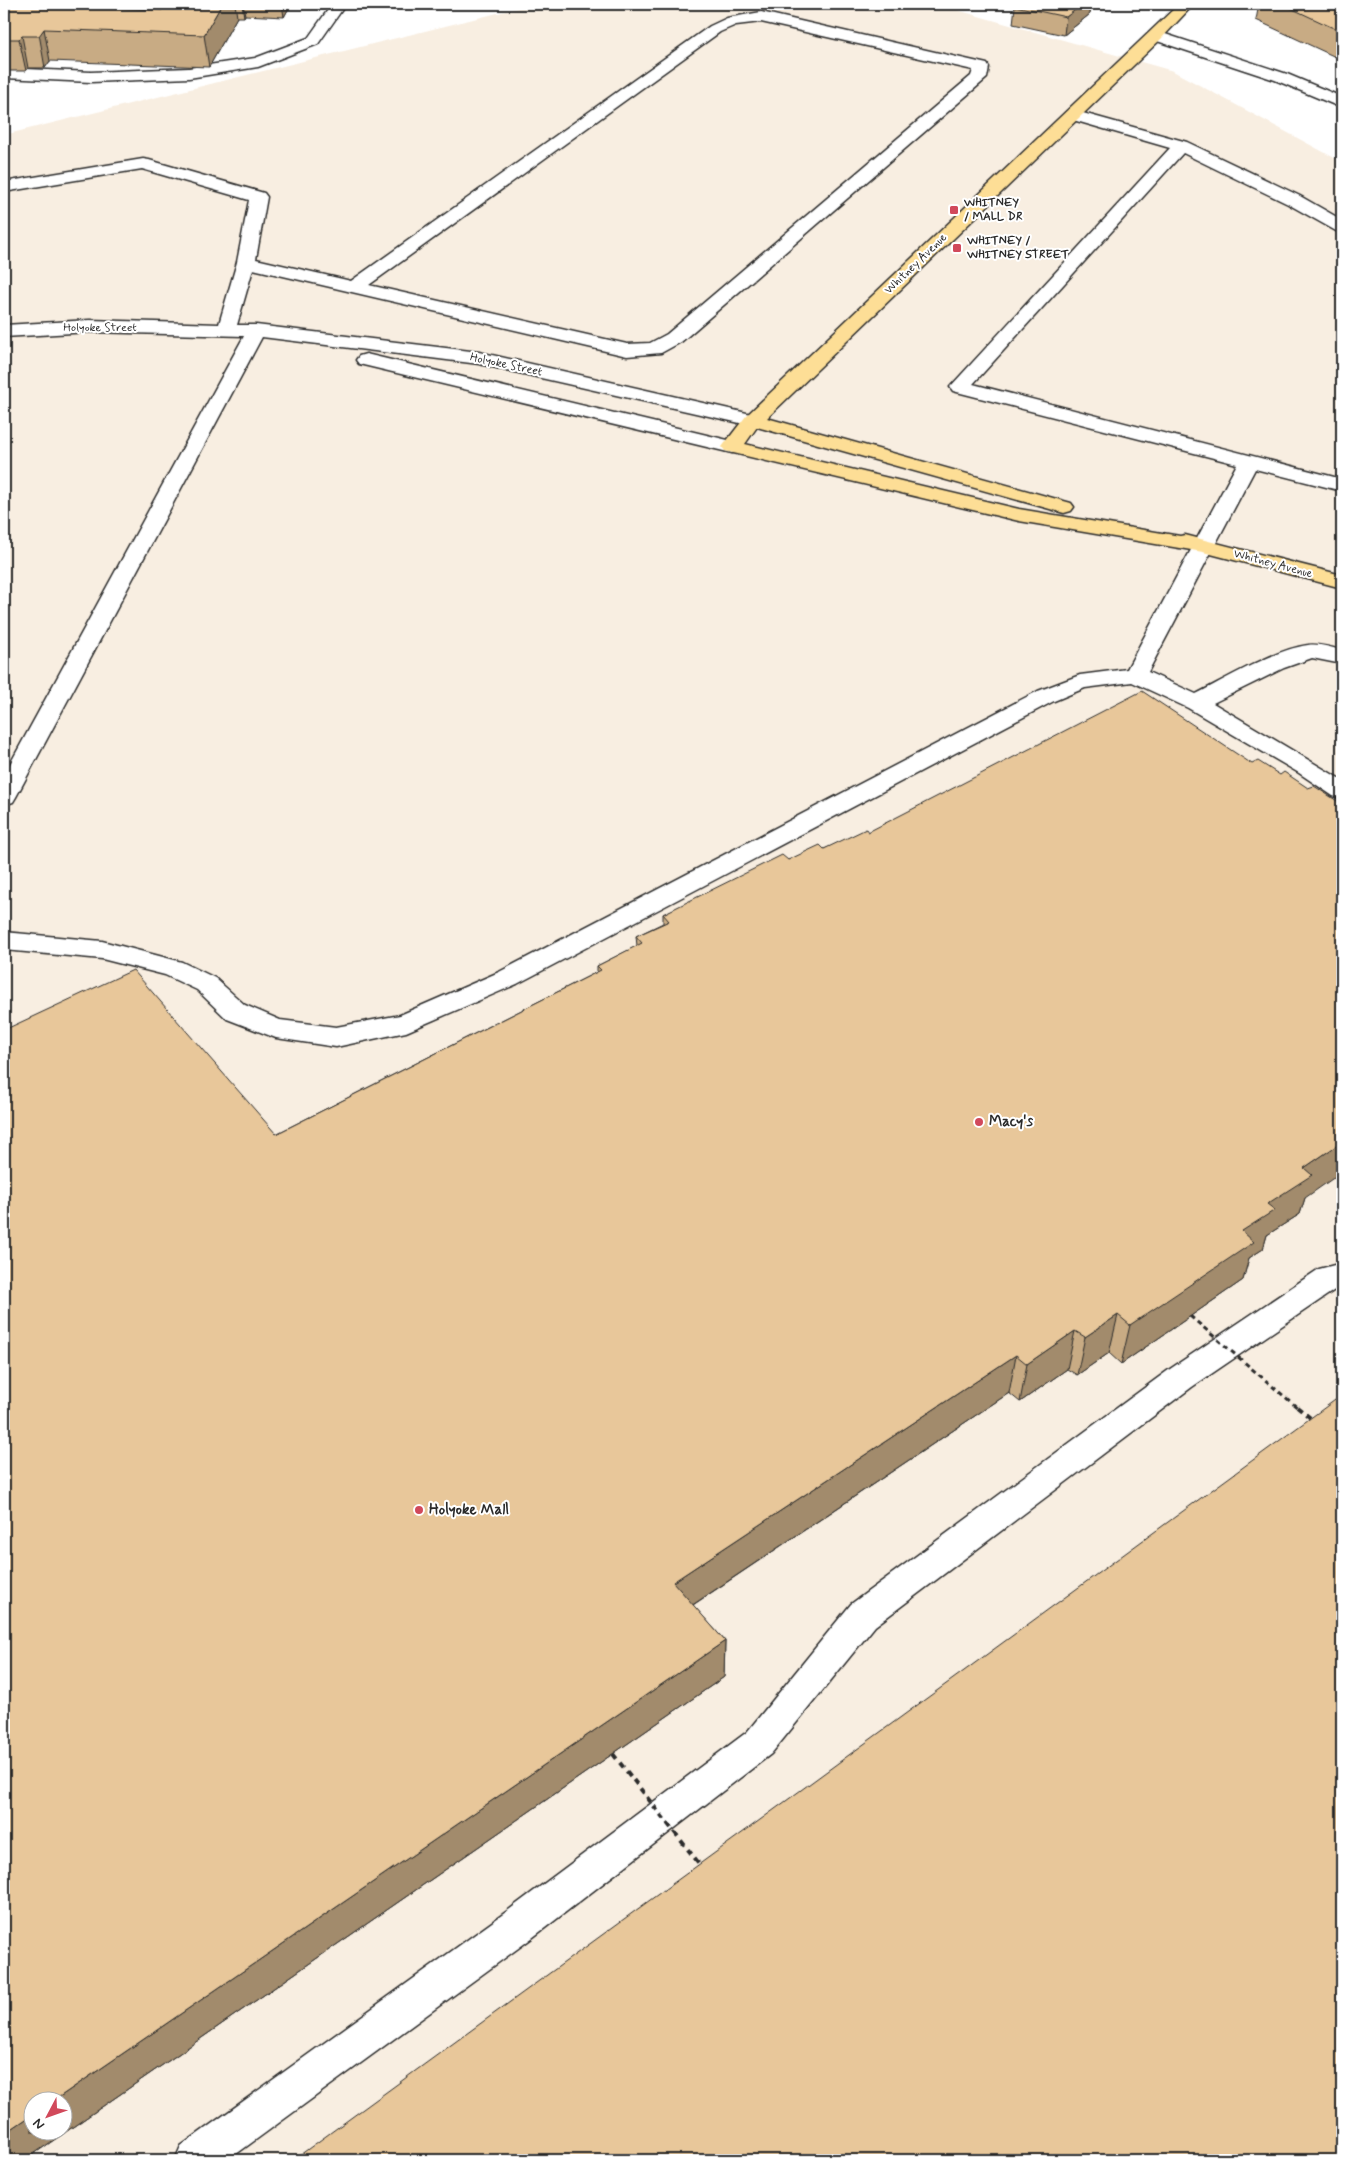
<svg xmlns="http://www.w3.org/2000/svg" width="1346" height="2164" font-family="Mynerve,sans-serif">
<rect width="100%" height="100%" fill="#fff"/>
<filter id="ink" filterUnits="userSpaceOnUse"><feTurbulence type="fractalNoise" baseFrequency=".02" numOctaves="2"/><feDisplacementMap in="SourceGraphic" scale="10" xChannelSelector="R" yChannelSelector="G"/><feConvolveMatrix kernelMatrix="1 2 1 2 8 2 1 2 1" color-interpolation-filters="sRGB"/></filter>
<g filter="url(#ink)">
<path fill="#f8eee1" fill-rule="evenodd" d="M 534,4 L 936,4 L 1173,71 L 1342,162 L 1342,2160 L 4,2160 L 4,135 ZM 32,2102 L 62,2102 L 62,2132 L 32,2132 Z"/>
<g fill="none" stroke-linecap="round" stroke-linejoin="round">
<defs>
<path id="minor" d="M 332,4 L 346,4 L 318,44 L 258,67 L 189,78 L 91,82 L 4,78 L 4,68 L 91,72 L 189,68 L 255,58 L 308,38 Z
M 761,12 L 987,64 L 989,67 L 987,78 L 681,342 L 661,353 L 627,356 L 253,269 L 237,325 L 256,325 L 479,352 L 760,416 L 763,420 L 760,424 L 753,426 L 479,364 L 262,337 L 16,797 L 13,802 L 4,805 L 4,775 L 244,336 L 90,332 L 4,337 L 4,325 L 90,320 L 219,324 L 237,262 L 249,200 L 142,169 L 4,192 L 4,182 L 143,159 L 149,160 L 264,193 L 267,197 L 256,259 L 351,281 L 710,26 L 727,18 ZM 761,22 L 973,70 L 971,76 L 667,334 L 650,343 L 627,344 L 369,285 L 720,32 L 736,25 Z
M 1156,31 L 1287,74 L 1342,97 L 1342,108 L 1275,80 L 1151,39 L 1148,36 L 1151,33 Z
M 1072,110 L 1187,142 L 1300,196 L 1342,220 L 1342,232 L 1336,231 L 1288,204 L 1183,153 L 973,384 L 1342,479 L 1342,491 L 1255,469 L 1148,672 L 1196,694 C 1226,679 1276,649 1308,645 C 1318,643 1332,648 1342,650 L 1342,664 L 1312,658 L 1284,668 L 1213,703 L 1342,780 L 1342,799 L 1333,796 L 1299,773 L 1188,708 L 1132,682 L 1085,688 L 1054,701 L 517,984 L 406,1032 L 336,1047 L 276,1038 L 227,1019 L 197,990 L 165,975 L 102,959 L 4,950 L 4,932 L 102,941 L 182,962 L 215,978 L 245,1005 L 280,1020 L 336,1027 L 400,1015 L 499,972 L 1038,691 L 1080,675 L 1127,669 L 1237,464 L 953,391 L 950,387 L 1170,148 L 1066,118 L 1064,115 L 1066,112 Z
M 366,354 L 732,441 L 739,443 L 742,447 L 739,451 L 732,453 L 359,364 L 356,360 L 359,356 Z
M 1342,1263 L 1342,1285 L 1192,1387 L 875,1626 L 771,1754 L 532,1938 L 228,2160 L 175,2160 L 181,2146 L 506,1912 L 747,1732 L 851,1604 L 1170,1369 L 1319,1269 Z"/>
<path id="major" d="M 1179,4 L 1194,4 L 1161,39 L 767,418 L 1071,503 L 1074,507 L 1071,511 L 1064,513 L 1057,511 L 757,427 L 745,444 L 1019,509 L 1180,536 L 1185,535 L 1342,575 L 1342,588 L 1203,552 L 1019,521 L 725,451 L 722,447 L 746,416 Z"/>
</defs>
<use href="#minor" stroke="#2b2b2b" stroke-width="3"/>
<use href="#major" stroke="#2b2b2b" stroke-width="3"/>
<use href="#minor" fill="#fff" fill-rule="evenodd"/>
<use href="#major" fill="#fdde96" fill-rule="evenodd"/>
<path stroke="#2b2b2b" stroke-width="3" stroke-dasharray="5 4" stroke-linecap="butt" d="M 1190,1316 L 1298,1408"/>
<path stroke="#2b2b2b" stroke-width="4" stroke-dasharray="6 5" stroke-linecap="butt" d="M 1297,1407 L 1314,1421
M 613,1754 L 701,1866"/>
</g>
<path fill="#c8ab84" stroke="#2b2b2b" d="M 4,4 L 61,4 L 62,6 L 162,10 L 166,4 L 291,4 L 284,17 L 245,15 L 244,17 L 237,17 L 209,67 L 50,61 L 45,68 L 28,68 L 26,71 L 4,71 Z
M 931,4 L 946,4 L 940,7 Z
M 1018,4 L 1091,4 L 1090,14 L 1064,35 L 1013,24 L 1015,6 Z
M 1259,4 L 1342,4 L 1342,60 L 1256,20 Z
M 868,832 L 1305,1198 L 1300,1214 L 1267,1235 L 1263,1249 L 1249,1258 L 1243,1280 L 1121,1364 L 1109,1353 L 1077,1375 L 1067,1369 L 1020,1402 L 1009,1393 L 693,1605 L 725,1641 L 724,1677 L 25,2160 L 4,2160 L 276,1134 L 597,972 L 597,966 L 637,946 L 636,936 L 663,923 L 663,914 L 788,860 L 824,849 Z"/>
<path fill="#a28b6c" stroke="#2b2b2b" d="M 34,4 L 37,4 L 42,32 L 44,29 L 50,61 L 45,68 L 34,5 Z
M 49,4 L 61,4 L 64,21 L 54,29 Z
M 222,4 L 235,4 L 237,17 L 209,67 L 204,35 Z
M 242,4 L 243,4 L 245,15 L 244,17 Z
M 282,4 L 291,4 L 284,17 Z
M 1083,4 L 1091,4 L 1090,14 L 1064,35 L 1066,17 Z
M 22,36 L 28,68 L 26,71 L 19,39 Z
M 1342,1142 L 1342,1172 L 1305,1198 L 1300,1214 L 1267,1235 L 1263,1249 L 1249,1258 L 1243,1280 L 1121,1364 L 1130,1325 L 1267,1204 L 1304,1168 Z
M 1118,1315 L 1109,1353 L 1077,1375 L 1085,1337 Z
M 1075,1331 L 1067,1369 L 1020,1402 L 1027,1364 Z
M 1016,1355 L 1009,1393 L 673,1618 L 673,1582 Z
M 725,1641 L 724,1677 L 25,2160 L 4,2160 L 4,2134 L 32,2115 L 32,2132 L 62,2132 L 62,2102 L 52,2102 Z"/>
<path fill="#e8c79a" stroke="#2b2b2b" d="M 4,4 L 34,4 L 34,5 L 162,10 L 166,4 L 222,4 L 204,35 L 44,29 L 39,36 L 22,36 L 19,39 L 4,39 Z
M 1018,4 L 1083,4 L 1066,17 L 1015,6 Z
M 1282,4 L 1342,4 L 1342,32 Z
M 1142,691 L 1252,764 L 1258,761 L 1280,775 L 1284,772 L 1308,788 L 1314,786 L 1342,804 L 1342,1142 L 1304,1168 L 1312,1175 L 1267,1204 L 1275,1210 L 1242,1231 L 1254,1242 L 1130,1325 L 1118,1315 L 1085,1337 L 1075,1331 L 1027,1364 L 1016,1355 L 673,1582 L 725,1641 L 52,2102 L 32,2102 L 32,2115 L 4,2134 L 4,1030 L 133,970 L 276,1134 L 601,970 L 597,966 L 642,943 L 636,936 L 669,921 L 663,914 L 782,855 L 788,860 L 820,845 L 824,849 L 866,829 L 868,832 Z
M 1342,1395 L 1342,2160 L 293,2160 L 749,1828 Z"/>
</g>
<g fill="#d1495b" stroke="#fff" stroke-width="2">
<rect x="949" y="205" width="10" height="10" rx="2.5"/>
<rect x="952" y="243" width="10" height="10" rx="2.5"/>
<circle cx="979" cy="1122" r="5"/>
<circle cx="419" cy="1510" r="5"/>
</g>
<g text-anchor="middle" dominant-baseline="central" stroke-width="4" stroke-linejoin="round" paint-order="stroke">
<g font-size="12" font-weight="bold" fill="#2b2b2b" stroke="#fff" text-anchor="start">
<text x="964" y="203">WHITNEY<tspan x="964" dy="14">/ MALL DR</tspan></text>
<text x="967" y="241">WHITNEY /<tspan x="967" dy="14">WHITNEY STREET</tspan></text>
</g>
<g font-size="12" fill="#2b2b2b" stroke="#fff">
<text transform="translate(916 264) rotate(-44)">Whitney Avenue</text>
<text x="100" y="328">Holyoke Street</text>
<text transform="translate(506 365) rotate(12)">Holyoke Street</text>
<text transform="translate(1273 564) rotate(15)">Whitney Avenue</text>
</g>
<g font-size="15" font-weight="bold" fill="#2b2b2b" stroke="#fff" text-anchor="start">
<text x="989" y="1122">Macy's</text>
<text x="429" y="1510">Holyoke Mall</text>
</g>
</g>
<rect width="1346" height="2164" fill="none" stroke="#fff" stroke-width="20"/>
<rect x="10" y="10" width="1326" height="2144" fill="none" stroke="#2b2b2b" stroke-width="2" filter="url(#ink)"/>
<g transform="translate(48 2116) rotate(229)"><circle r="24" fill="#ffffff" stroke="#aaaaaa"/>
<path d="M0-4L9 19L0 12L-9 19Z" fill="#d1495b"/>
<text y="-8" font-size="14" font-weight="bold" text-anchor="middle" fill="#2b2b2b">N</text>
</g>
</svg>
